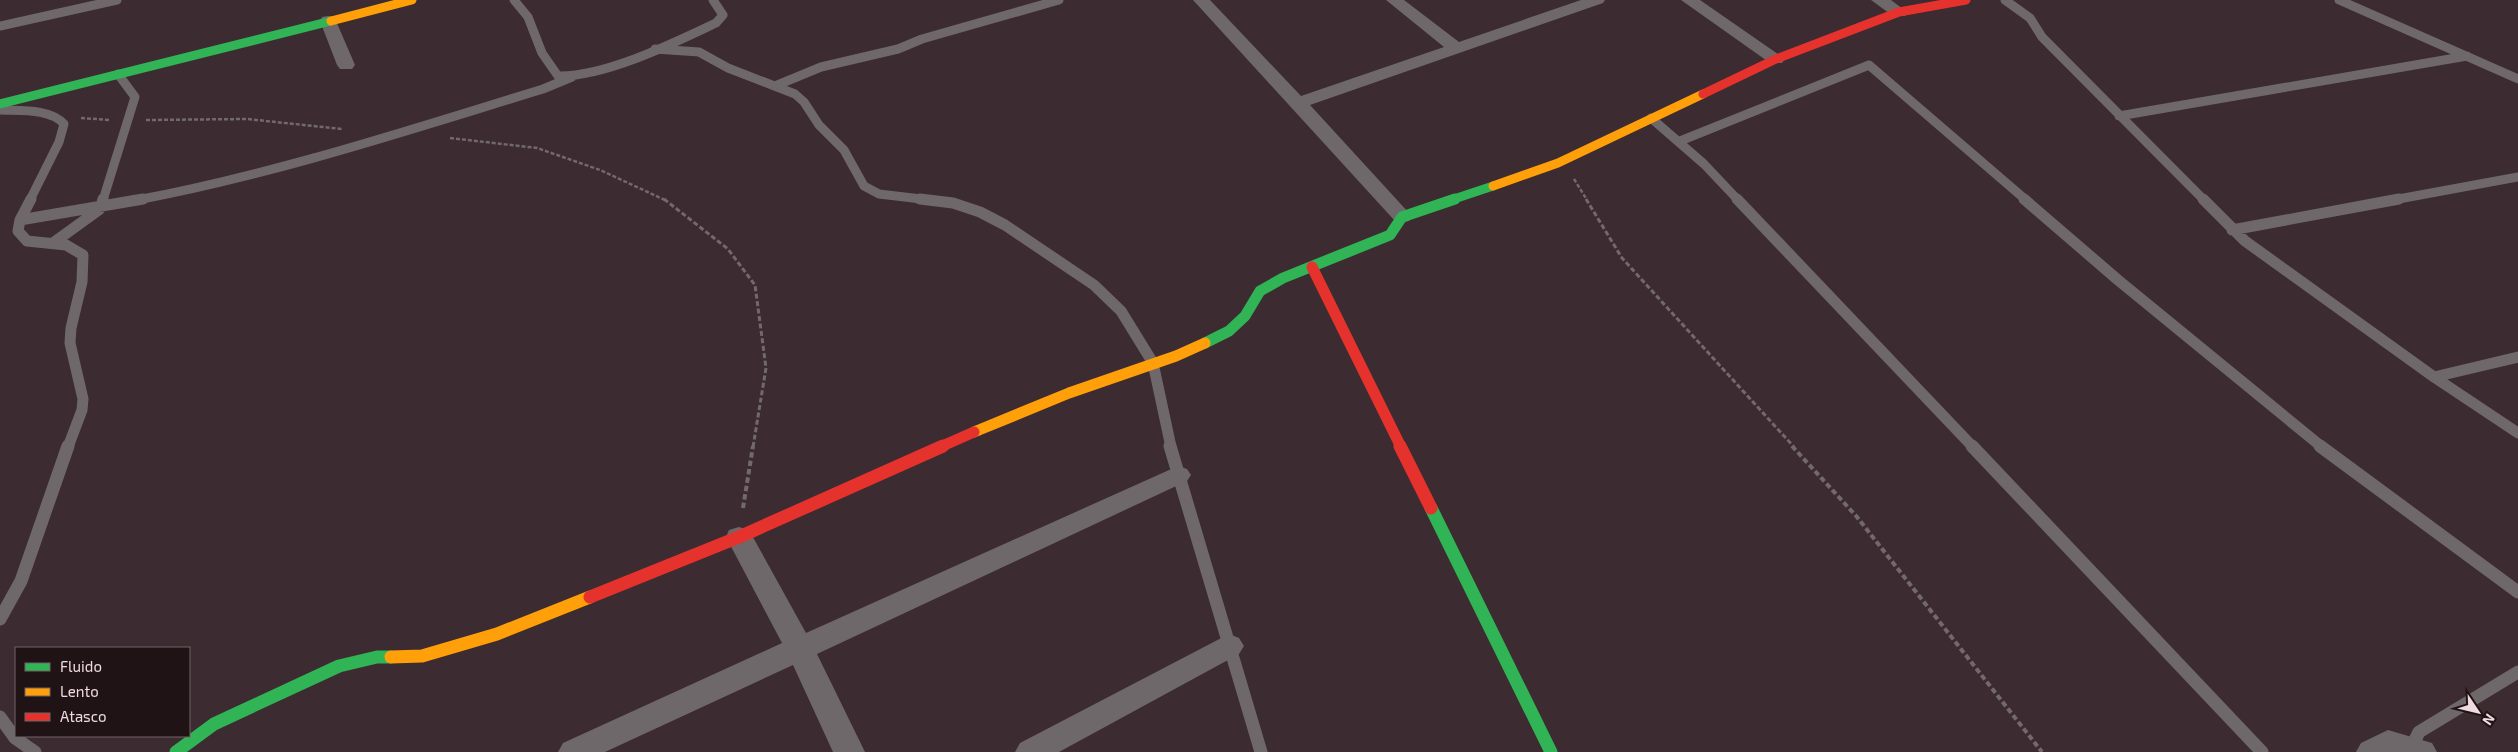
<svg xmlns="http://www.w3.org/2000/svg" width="2518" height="752" font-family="'Exo 2',sans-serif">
<rect width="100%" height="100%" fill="#3c2b30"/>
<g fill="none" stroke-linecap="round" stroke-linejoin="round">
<path stroke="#72696c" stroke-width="2.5" stroke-dasharray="4 2" stroke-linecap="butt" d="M 81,118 L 110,120
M 146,120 L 247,119 L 342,129
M 450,138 L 537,148 L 600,170 L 665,200
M 1574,179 L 1587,200"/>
<path stroke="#72696c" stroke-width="3" stroke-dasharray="5 2.5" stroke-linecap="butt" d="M 664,199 L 728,249 L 755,285 L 766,368 L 753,447
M 1586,199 L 1622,258 L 1794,447"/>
<path stroke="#72696c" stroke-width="4" stroke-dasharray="5.5 3" stroke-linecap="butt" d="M 1792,446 L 1857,517 L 2042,752
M 743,508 L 753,446"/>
<path stroke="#6f686a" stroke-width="9" d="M 514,0 L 528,17 L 542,53 L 558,76 C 605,77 674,43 716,23 L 723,15 L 713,0
M 2005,0 L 2030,18 L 2042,37 L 2204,200
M 2339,0 L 2518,79
M 0,26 L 117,0
M 655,49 L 699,52 L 728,68 L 795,94 L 804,102 L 819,125 L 844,150 L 864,186 L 879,194 L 930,200
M 775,86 L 821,67 L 898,49 L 922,39 L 1059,0
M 0,110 C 19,111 50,108 64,124 L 59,142 L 30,200
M 2119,116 L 2467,56
M 1651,118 L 1704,164 L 1738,200
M 1680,141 L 1869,65 L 2026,200
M 103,200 L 135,97 L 118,74
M 137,200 C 275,174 409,130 543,89 L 572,77
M 2393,200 L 2518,177"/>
<path stroke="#6f686a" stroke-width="11" d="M 31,199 L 20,220 L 18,231 L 27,241 L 66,245 L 83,255 L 82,282 L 71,328 L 70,343 L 83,399 L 82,410 L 68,447
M 920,199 L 953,203 L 980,212 L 1005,225 L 1094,285 L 1121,311 L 1153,363 L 1171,447
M 1737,199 L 1973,447
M 2024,199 L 2118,280 L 2322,447
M 2203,199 L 2245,241 L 2434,377 L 2518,433
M 20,220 L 143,199
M 2232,230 L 2399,199
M 53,243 L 100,209 L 103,199
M 2434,377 L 2518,357"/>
<path stroke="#6f686a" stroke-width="13" d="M 1170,446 L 1261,752
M 1972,446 L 2262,752
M 2320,446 L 2518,592
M 0,619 L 21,581 L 68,446
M 0,717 L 15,738 L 35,752
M 2411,748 L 2419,732 L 2518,672"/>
<path fill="#6f686a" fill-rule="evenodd" d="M 1193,0 L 1210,0 L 1301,96 L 1444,47 L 1386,0 L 1404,0 L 1459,42 L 1581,0 L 1605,0 L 1603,3 L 1310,105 L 1409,213 L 1412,217 L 1409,221 L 1402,223 L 1395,221 Z
M 1681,0 L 1700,0 L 1785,59 L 1782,63 L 1770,63 Z
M 1871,0 L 1891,0 L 1907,12 L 1905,16 L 1893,16 Z
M 328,16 L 334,17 L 336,21 L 355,65 L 352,69 L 340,69 L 337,65 L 320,21 L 322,17 Z
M 1178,466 L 1187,469 L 1191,475 L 1187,481 L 817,654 L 865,752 L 833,752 L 793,665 L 605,752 L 558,752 L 563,743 L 782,643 L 726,537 L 729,530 L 739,527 L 749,530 L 806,633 Z
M 1229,634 L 1239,638 L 1244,646 L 1239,654 L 1059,752 L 1015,752 L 1020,743 Z
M 2388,730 L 2432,743 L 2437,752 L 2356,752 L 2361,743 Z"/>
<path stroke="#30b455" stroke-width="9" d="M 0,104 L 331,21
M 1451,200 L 1493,186"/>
<path stroke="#30b455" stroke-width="11" d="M 1205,343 L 1229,331 L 1245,316 L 1260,291 L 1283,278 L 1390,235 L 1402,217 L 1455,199"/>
<path stroke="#30b455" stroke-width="13" d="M 1431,508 L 1551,752
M 176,752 L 214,724 L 339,666 L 377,657 L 391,657"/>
<path stroke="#ff9f0a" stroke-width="9" d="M 331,21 L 412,0
M 1493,186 L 1558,163 L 1703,94"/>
<path stroke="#ff9f0a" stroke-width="11" d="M 974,432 L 1069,393 L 1176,356 L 1205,343"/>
<path stroke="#ff9f0a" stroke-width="13" d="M 391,657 L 422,656 L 497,634 L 590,597"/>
<path stroke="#e5322d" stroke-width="9" d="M 1703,94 L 1776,59 L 1899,12 L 1966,0"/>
<path stroke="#e5322d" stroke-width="11" d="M 1312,267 L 1401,447
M 940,447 L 974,432"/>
<path stroke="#e5322d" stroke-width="13" d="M 1400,446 L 1431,508
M 590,597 L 739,537 L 943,446"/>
</g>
<rect x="15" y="647" width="175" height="90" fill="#201316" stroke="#736366"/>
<rect x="25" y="663" width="25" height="8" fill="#30b455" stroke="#736366"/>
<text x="60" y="672" font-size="15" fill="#efdbdf">Fluido</text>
<rect x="25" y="688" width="25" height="8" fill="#ff9f0a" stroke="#736366"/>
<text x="60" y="697" font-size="15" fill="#efdbdf">Lento</text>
<rect x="25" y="713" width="25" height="8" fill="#e5322d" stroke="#736366"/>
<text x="60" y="722" font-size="15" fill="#efdbdf">Atasco</text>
<g transform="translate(2478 712) rotate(125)" stroke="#201316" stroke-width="4" paint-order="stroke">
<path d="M0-4L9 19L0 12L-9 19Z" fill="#efdbdf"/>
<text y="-8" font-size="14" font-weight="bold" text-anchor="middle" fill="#efdbdf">N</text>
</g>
</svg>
